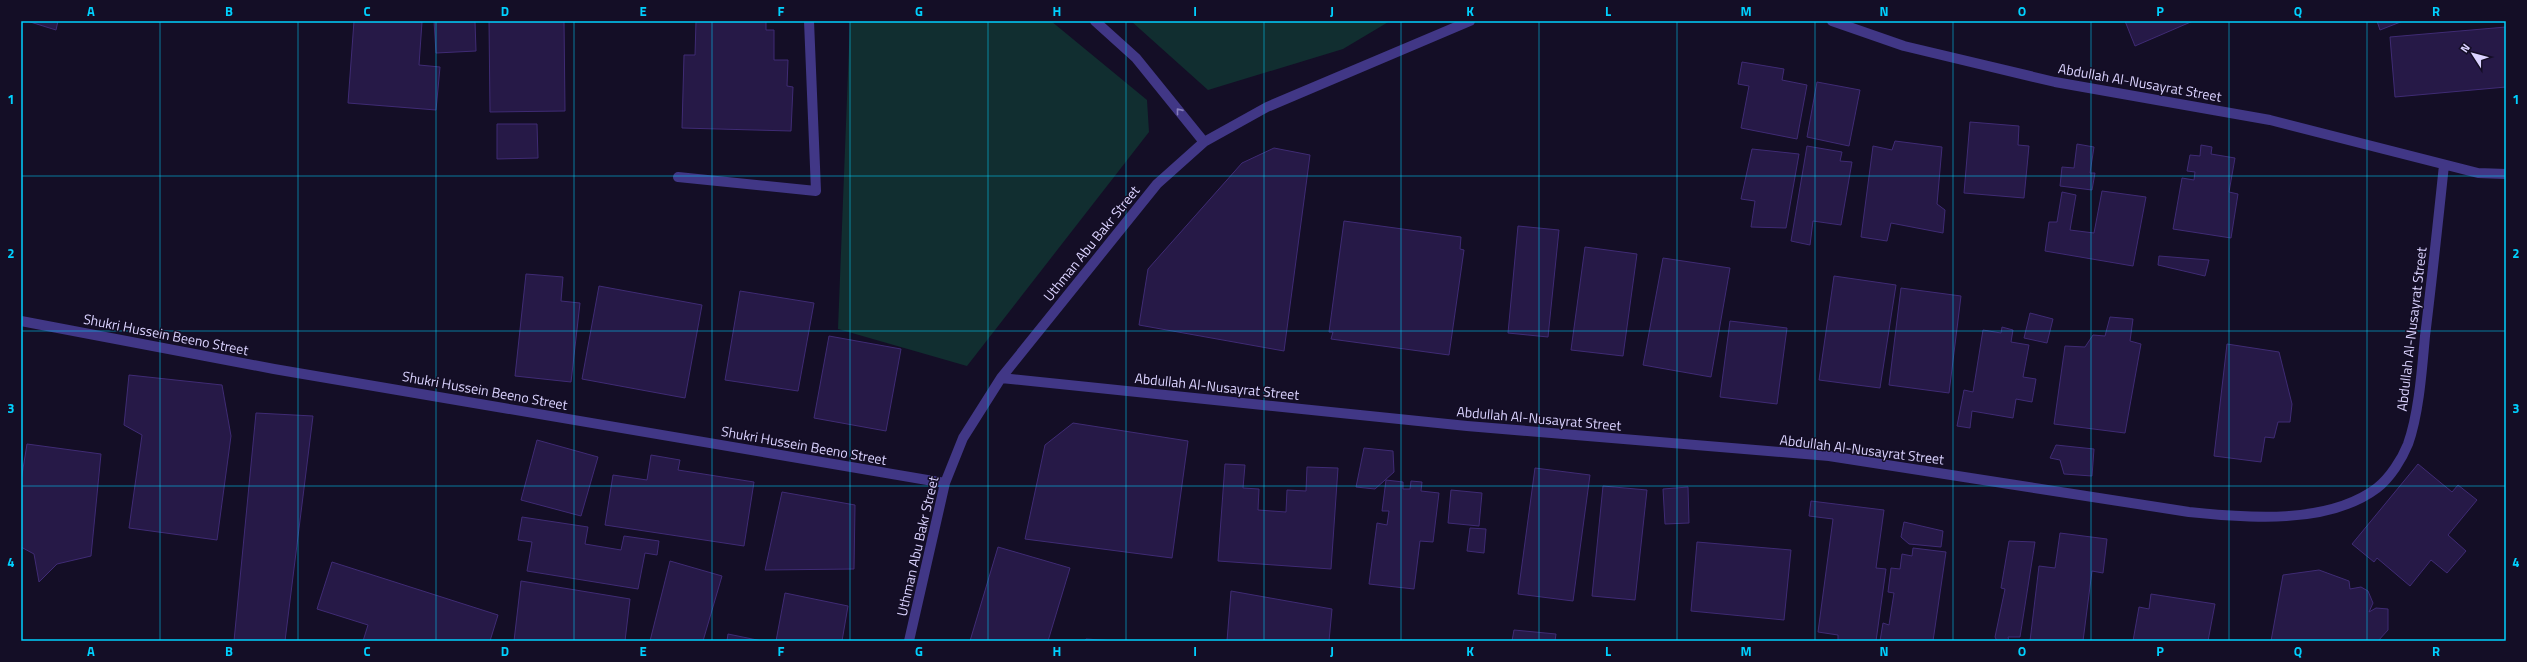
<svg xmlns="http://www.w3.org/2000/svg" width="2527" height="662" font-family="'Titillium Web',sans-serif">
<rect width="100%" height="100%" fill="#140e26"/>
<path fill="#112e30" d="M 850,21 L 1051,21 L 1147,100 L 1149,132 L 967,366 L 838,329 Z
M 1131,21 L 1390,21 L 1343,49 L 1208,90 Z"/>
<path fill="#261947" stroke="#3f2b74" d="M 27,21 L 58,21 L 56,30 Z
M 354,21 L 422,22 L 419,65 L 440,67 L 436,110 L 348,103 Z
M 434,21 L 475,21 L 476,51 L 436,53 Z
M 489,21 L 564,21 L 565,111 L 490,112 Z
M 696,21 L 766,21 L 766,30 L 774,30 L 774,60 L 788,60 L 787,86 L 793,87 L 791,131 L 682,128 L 684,55 L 695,55 Z
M 2125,21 L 2193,21 L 2135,46 Z
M 2377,21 L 2403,21 L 2380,30 Z
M 2506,27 L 2506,87 L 2395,97 L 2390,37 Z
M 1742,62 L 1784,69 L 1782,80 L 1807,85 L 1797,139 L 1741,128 L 1749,86 L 1738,84 Z
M 1817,82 L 1860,90 L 1849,146 L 1807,137 Z
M 1970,122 L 2019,126 L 2018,145 L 2029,146 L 2024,198 L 1964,193 Z
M 497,124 L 537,124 L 538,158 L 497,159 Z
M 1895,141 L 1942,147 L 1937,204 L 1945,210 L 1943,233 L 1891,223 L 1887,241 L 1861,237 L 1873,146 L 1892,150 Z
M 2077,144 L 2094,147 L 2090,173 L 2095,173 L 2092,190 L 2060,186 L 2062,167 L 2074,168 Z
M 2201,145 L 2212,147 L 2211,154 L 2235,158 L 2229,192 L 2238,194 L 2231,238 L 2173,229 L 2182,178 L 2194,180 L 2195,172 L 2187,171 L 2190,155 L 2200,156 Z
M 1807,146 L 1842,152 L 1840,161 L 1852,162 L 1841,225 L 1813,221 L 1810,245 L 1791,241 Z
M 1274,148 L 1310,155 L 1284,351 L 1139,325 L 1148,269 L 1242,163 Z
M 1752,149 L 1799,154 L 1786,228 L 1751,227 L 1755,201 L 1741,199 Z
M 2102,191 L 2146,197 L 2133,266 L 2045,251 L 2049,222 L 2057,222 L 2062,192 L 2076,195 L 2070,230 L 2094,233 Z
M 1344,221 L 1461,237 L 1460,249 L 1464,250 L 1449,355 L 1331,339 L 1333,332 L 1329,332 Z
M 1518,226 L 1559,230 L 1548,337 L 1508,333 Z
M 1585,247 L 1637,254 L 1623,356 L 1571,350 Z
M 2159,256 L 2209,260 L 2205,276 L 2158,265 Z
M 1663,258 L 1730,268 L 1711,377 L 1643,365 Z
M 526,274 L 563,277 L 561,301 L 580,303 L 571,382 L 515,376 Z
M 1834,276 L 1896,285 L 1880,388 L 1819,380 Z
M 599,286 L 702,305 L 685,398 L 582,379 Z
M 1901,288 L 1961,296 L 1949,393 L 1889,385 Z
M 740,291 L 814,303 L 798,391 L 725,380 Z
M 2030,313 L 2053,319 L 2047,343 L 2024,338 Z
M 2110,317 L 2133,319 L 2130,341 L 2141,344 L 2125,433 L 2054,424 L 2065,346 L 2085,347 L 2093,335 L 2105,336 Z
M 1730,321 L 1787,328 L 1777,404 L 1720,397 Z
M 2002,327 L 2013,330 L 2011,342 L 2029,345 L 2023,377 L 2036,379 L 2032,402 L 2016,399 L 2013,418 L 1972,411 L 1970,428 L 1957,426 L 1964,390 L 1973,392 L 1983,330 L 2001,333 Z
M 829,336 L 901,349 L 886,431 L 814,418 Z
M 2227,344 L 2279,352 L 2292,404 L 2290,422 L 2278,422 L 2274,438 L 2265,437 L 2261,462 L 2214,456 Z
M 129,375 L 222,385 L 231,436 L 217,540 L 129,528 L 142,435 L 124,425 Z
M 256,413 L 313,416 L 285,641 L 234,641 Z
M 1073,423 L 1188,441 L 1172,558 L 1025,539 L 1045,445 Z
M 537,440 L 598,457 L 581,516 L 521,500 Z
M 27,444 L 101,454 L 91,556 L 57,564 L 39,582 L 34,554 L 21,547 L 21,481 Z
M 2056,445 L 2094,449 L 2092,476 L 2064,474 L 2060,460 L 2050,458 Z
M 1364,448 L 1393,451 L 1394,472 L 1375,489 L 1356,487 Z
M 651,455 L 680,460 L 678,470 L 754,482 L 744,546 L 605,525 L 613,475 L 647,480 Z
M 1225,464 L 1245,465 L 1243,488 L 1259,489 L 1258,510 L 1286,512 L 1287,490 L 1306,491 L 1307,467 L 1338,468 L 1331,569 L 1218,561 Z
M 2418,464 L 2452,492 L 2458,485 L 2477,500 L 2448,535 L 2466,551 L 2447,573 L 2431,560 L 2410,586 L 2377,558 L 2374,562 L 2352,544 Z
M 1535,468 L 1590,475 L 1573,601 L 1518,594 Z
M 1386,480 L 1403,482 L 1403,489 L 1410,489 L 1411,481 L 1422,482 L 1421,491 L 1439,493 L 1433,542 L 1420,541 L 1414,589 L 1369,584 L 1377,523 L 1387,525 L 1389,511 L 1382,511 Z
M 1603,486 L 1647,490 L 1635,600 L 1592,596 Z
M 1688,487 L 1689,523 L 1665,524 L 1663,489 Z
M 1451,490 L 1482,493 L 1479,526 L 1448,523 Z
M 782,492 L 855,505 L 854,569 L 765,570 Z
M 1811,501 L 1884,510 L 1876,568 L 1886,569 L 1876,641 L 1838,641 L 1838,635 L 1818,632 L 1833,519 L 1809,516 Z
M 522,517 L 588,527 L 585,544 L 621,550 L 624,536 L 659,541 L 657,555 L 645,553 L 638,589 L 527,571 L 532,542 L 518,540 Z
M 1904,522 L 1943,531 L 1941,547 L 1909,544 L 1901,537 Z
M 1470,528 L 1486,529 L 1484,553 L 1467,551 Z
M 2060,533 L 2107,539 L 2103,573 L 2092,571 L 2083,641 L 2030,641 L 2039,566 L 2055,568 Z
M 2009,541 L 2035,542 L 2020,637 L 2008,637 L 2009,641 L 1997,641 L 1995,637 L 2005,589 L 2001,588 Z
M 1697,542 L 1791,550 L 1784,620 L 1691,611 Z
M 998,547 L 1070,568 L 1048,641 L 970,641 Z
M 1913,548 L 1946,552 L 1933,641 L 1880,641 L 1883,623 L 1889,625 L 1894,593 L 1888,592 L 1891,568 L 1900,569 L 1902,554 L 1912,556 Z
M 670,561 L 722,576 L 703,641 L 650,641 Z
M 332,562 L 498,615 L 490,641 L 363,641 L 368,625 L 317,609 Z
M 2319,570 L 2349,581 L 2350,589 L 2361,587 L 2368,591 L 2373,603 L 2369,612 L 2376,608 L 2388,609 L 2388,630 L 2378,641 L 2271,641 L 2283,575 Z
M 521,581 L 630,599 L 625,641 L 514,641 Z
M 1231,591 L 1332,609 L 1329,641 L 1227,641 Z
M 785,593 L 848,606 L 842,641 L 776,641 Z
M 2151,594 L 2215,604 L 2208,641 L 2133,641 L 2139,607 L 2149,609 Z
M 1514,630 L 1556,634 L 1555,641 L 1512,641 Z
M 728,634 L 762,641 L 727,641 Z
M 1086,639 L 1115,641 L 1085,641 Z"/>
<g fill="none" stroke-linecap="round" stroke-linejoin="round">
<path stroke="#413786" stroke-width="10" d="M 678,177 L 816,191 L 809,21"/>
<path stroke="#413786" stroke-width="10" d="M 1095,21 L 1136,58 L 1204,142
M 1832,21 L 1904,46 L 2055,82 L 2270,120 L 2478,173 L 2506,174
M 21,321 L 274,369 L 945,483
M 1001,378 L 1467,426 L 1829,456 L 2189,512 C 2247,518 2328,525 2377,488 C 2390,478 2402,459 2408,444 C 2419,413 2422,369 2425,336 C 2432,279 2438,222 2444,165
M 909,641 L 945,483 L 963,438 L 1001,378 L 1157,184 L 1204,142 L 1267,107 L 1470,21"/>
</g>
<defs><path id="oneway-chevron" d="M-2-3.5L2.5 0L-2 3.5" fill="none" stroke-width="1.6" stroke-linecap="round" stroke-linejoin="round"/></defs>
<use stroke="#867dbc" href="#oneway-chevron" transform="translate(1179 111) rotate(-129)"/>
<path fill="none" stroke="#00d0fe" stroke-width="1" stroke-opacity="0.55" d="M 160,21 L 160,641M 298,21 L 298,641M 436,21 L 436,641M 574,21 L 574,641M 712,21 L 712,641M 850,21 L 850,641M 988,21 L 988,641M 1126,21 L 1126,641M 1264,21 L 1264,641M 1401,21 L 1401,641M 1539,21 L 1539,641M 1677,21 L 1677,641M 1815,21 L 1815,641M 1953,21 L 1953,641M 2091,21 L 2091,641M 2229,21 L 2229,641M 2367,21 L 2367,641M 21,176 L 2506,176M 21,331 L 2506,331M 21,486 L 2506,486"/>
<g text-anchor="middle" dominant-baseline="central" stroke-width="3" stroke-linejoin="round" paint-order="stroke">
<g font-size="14" fill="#dbd3ff" stroke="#140e26">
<text transform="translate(2140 82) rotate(10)">Abdullah Al-Nusayrat Street</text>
<text transform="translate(1091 243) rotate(-51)">Uthman Abu Bakr Street</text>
<text transform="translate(2411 329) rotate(-83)">Abdullah Al-Nusayrat Street</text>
<text transform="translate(166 334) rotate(11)">Shukri Hussein Beeno Street</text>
<text transform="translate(1217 386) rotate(6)">Abdullah Al-Nusayrat Street</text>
<text transform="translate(485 390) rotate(10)">Shukri Hussein Beeno Street</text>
<text transform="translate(1539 418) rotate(5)">Abdullah Al-Nusayrat Street</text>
<text transform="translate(804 445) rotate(10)">Shukri Hussein Beeno Street</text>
<text transform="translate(1862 449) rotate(7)">Abdullah Al-Nusayrat Street</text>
<text transform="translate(917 546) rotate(-77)">Uthman Abu Bakr Street</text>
</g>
</g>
<rect width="2527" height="662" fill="none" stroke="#140e26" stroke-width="44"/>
<g transform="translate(2473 54) rotate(306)" stroke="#140e26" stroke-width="3" paint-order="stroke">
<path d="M0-3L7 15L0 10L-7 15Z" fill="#dbd3ff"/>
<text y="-6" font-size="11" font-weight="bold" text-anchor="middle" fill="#dbd3ff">N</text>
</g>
<rect x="22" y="22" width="2483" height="618" fill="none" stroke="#00d0fe" stroke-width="1.5"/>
<g font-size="13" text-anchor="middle" font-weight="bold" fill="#00d0fe">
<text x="91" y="16">A</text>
<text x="229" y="16">B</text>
<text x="367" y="16">C</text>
<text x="505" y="16">D</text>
<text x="643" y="16">E</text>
<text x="781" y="16">F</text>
<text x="919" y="16">G</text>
<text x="1057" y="16">H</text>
<text x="1195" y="16">I</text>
<text x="1332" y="16">J</text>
<text x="1470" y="16">K</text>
<text x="1608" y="16">L</text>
<text x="1746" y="16">M</text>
<text x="1884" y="16">N</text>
<text x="2022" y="16">O</text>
<text x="2160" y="16">P</text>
<text x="2298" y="16">Q</text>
<text x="2436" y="16">R</text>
<text x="11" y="104">1</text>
<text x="2516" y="104">1</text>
<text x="11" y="258">2</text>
<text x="2516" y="258">2</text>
<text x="11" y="413">3</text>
<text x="2516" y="413">3</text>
<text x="11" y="567">4</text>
<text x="2516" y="567">4</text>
<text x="91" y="656">A</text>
<text x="229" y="656">B</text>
<text x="367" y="656">C</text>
<text x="505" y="656">D</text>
<text x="643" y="656">E</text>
<text x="781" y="656">F</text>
<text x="919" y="656">G</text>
<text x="1057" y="656">H</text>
<text x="1195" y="656">I</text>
<text x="1332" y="656">J</text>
<text x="1470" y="656">K</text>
<text x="1608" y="656">L</text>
<text x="1746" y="656">M</text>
<text x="1884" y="656">N</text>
<text x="2022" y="656">O</text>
<text x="2160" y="656">P</text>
<text x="2298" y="656">Q</text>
<text x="2436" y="656">R</text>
</g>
</svg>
